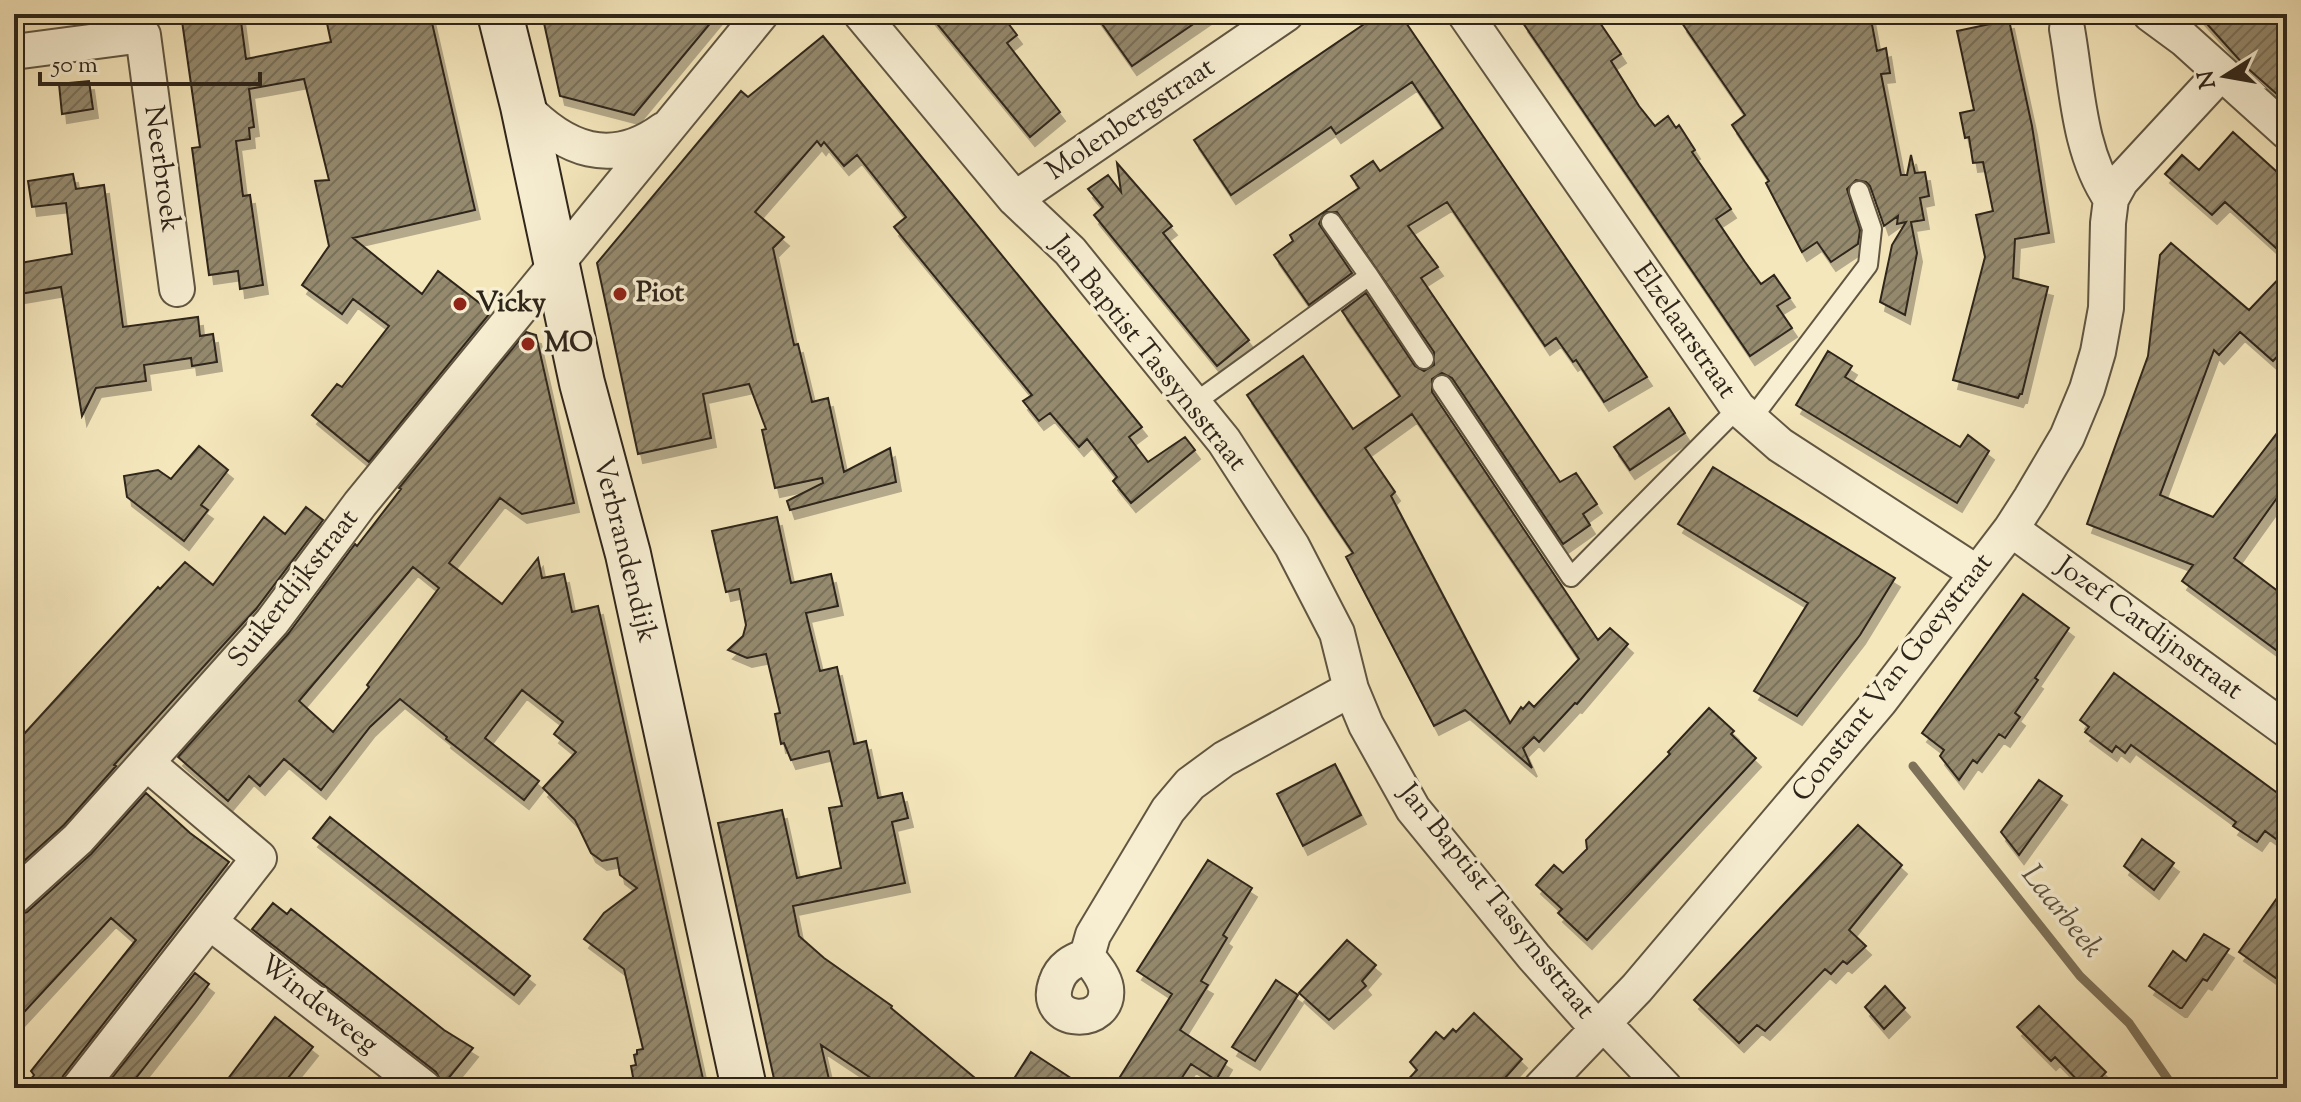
<svg xmlns="http://www.w3.org/2000/svg" width="2301" height="1102" font-family="'Sorts Mill Goudy',serif">
<defs>
<pattern id="building-hatch" width="6" height="6" patternUnits="userSpaceOnUse" patternTransform="scale(2)"><rect width="6" height="6" fill="#958a6e"/><path d="M-1 1l2-2M0 6l6-6M5 7l2-2" fill="none" stroke="#7a715a"/></pattern>
<filter id="shadow"><feDropShadow dx="5" dy="9" stdDeviation="0" flood-color="#0004"/></filter>
</defs>
<rect width="100%" height="100%" fill="#f5e7bc"/>
<filter id="stains"><feTurbulence type="fractalNoise" baseFrequency=".0025" numOctaves="4"/><feColorMatrix values="0 0 0 0 .2 0 0 0 0 .09 0 0 0 0 .02 0 0 0 .5 -.17"/></filter>
<radialGradient id="worn" r=".72"><stop offset=".6" stop-color="#630" stop-opacity="0"/><stop offset="1" stop-color="#630" stop-opacity=".3"/></radialGradient>
<g fill="none" stroke-linecap="round" stroke-linejoin="round">
<path stroke="#7d725a" stroke-width="9" d="M 1913,766 L 2080,976 L 2129,1023 L 2174,1088"/>
</g>
<path fill="url(#building-hatch)" stroke="#2e251a" stroke-width="2" fill-rule="evenodd" filter="url(#shadow)" d="M 211,14 L 240,14 L 246,59 L 331,42 L 325,14 L 430,14 L 475,210 L 353,238 L 422,294 L 438,271 L 491,312 L 369,462 L 312,415 L 337,384 L 342,387 L 389,326 L 353,299 L 342,314 L 302,285 L 329,246 L 315,181 L 329,180 L 304,79 L 249,89 L 254,127 L 249,128 L 250,139 L 236,141 L 243,196 L 250,195 L 263,285 L 240,289 L 238,271 L 209,275 L 192,148 L 200,147 L 182,21 L 211,17 Z
M 542,14 L 718,14 L 634,115 L 560,96 Z
M 929,14 L 1001,14 L 1017,35 L 1007,43 L 1060,112 L 1030,137 Z
M 1095,14 L 1208,14 L 1132,66 Z
M 1379,14 L 1400,14 L 1647,377 L 1604,402 L 1576,360 L 1573,362 L 1556,338 L 1545,346 L 1447,202 L 1408,226 L 1438,267 L 1421,278 L 1560,482 L 1576,473 L 1597,504 L 1583,514 L 1590,525 L 1563,544 L 1452,378 L 1442,373 L 1432,379 L 1432,392 L 1598,640 L 1610,628 L 1628,644 L 1577,704 L 1575,703 L 1539,742 L 1534,737 L 1523,748 L 1532,768 L 1465,710 L 1434,726 L 1346,557 L 1353,553 L 1247,395 L 1303,356 L 1353,429 L 1400,396 L 1342,311 L 1366,293 L 1415,366 L 1424,371 L 1434,365 L 1434,352 L 1337,212 L 1325,212 L 1319,224 L 1352,273 L 1309,305 L 1274,255 L 1293,241 L 1290,235 L 1359,188 L 1351,176 L 1373,161 L 1380,171 L 1443,128 L 1412,82 L 1336,134 L 1331,127 L 1231,195 L 1194,140 ZM 1412,414 L 1579,659 L 1534,707 L 1529,702 L 1523,709 L 1521,707 L 1510,723 L 1391,496 L 1395,492 L 1365,448 Z
M 1536,14 L 1594,14 L 1621,54 L 1611,61 L 1639,106 L 1655,126 L 1668,116 L 1676,128 L 1679,125 L 1695,150 L 1692,152 L 1731,209 L 1716,219 L 1745,262 L 1761,284 L 1774,275 L 1790,298 L 1777,306 L 1792,328 L 1750,356 L 1523,23 Z
M 1695,14 L 1870,14 L 1877,51 L 1886,48 L 1890,73 L 1881,74 L 1901,175 L 1907,175 L 1911,155 L 1915,173 L 1925,172 L 1929,196 L 1920,198 L 1924,220 L 1911,222 L 1917,253 L 1905,315 L 1880,302 L 1892,245 L 1906,222 L 1897,224 L 1898,216 L 1884,226 L 1870,186 L 1866,182 L 1856,180 L 1847,189 L 1860,230 L 1858,244 L 1831,262 L 1817,242 L 1802,252 L 1766,183 L 1769,181 L 1732,125 L 1745,115 L 1682,23 Z
M 2198,14 L 2287,14 L 2287,103 L 2244,65 Z
M 2009,20 L 2032,126 L 2049,233 L 2015,239 L 2013,278 L 2048,287 L 2022,394 L 2020,394 L 2018,398 L 1953,380 L 1985,257 L 1976,215 L 1993,211 L 1983,162 L 1973,163 L 1969,137 L 1965,138 L 1960,113 L 1974,110 L 1957,31 Z
M 823,36 L 1142,427 L 1129,437 L 1148,462 L 1185,437 L 1195,450 L 1131,503 L 1113,481 L 1117,477 L 1087,439 L 1079,447 L 1050,413 L 1039,421 L 1023,401 L 1032,395 L 894,227 L 906,217 L 857,155 L 844,166 L 824,142 L 821,146 L 817,141 L 755,212 L 784,237 L 773,248 L 794,345 L 798,344 L 812,402 L 828,398 L 844,472 L 890,448 L 896,482 L 790,510 L 787,501 L 823,483 L 822,478 L 775,488 L 762,430 L 766,429 L 749,384 L 703,394 L 711,438 L 638,454 L 597,263 L 741,91 L 748,97 Z
M 89,81 L 93,109 L 62,114 L 59,84 Z
M 2233,132 L 2287,181 L 2287,258 L 2225,202 L 2212,215 L 2165,174 L 2182,155 L 2199,170 Z
M 1117,163 L 1172,226 L 1163,233 L 1249,340 L 1217,366 L 1094,215 L 1103,207 L 1088,189 L 1108,175 L 1121,192 Z
M 73,174 L 76,189 L 104,185 L 123,327 L 198,317 L 200,336 L 213,334 L 217,362 L 192,366 L 191,358 L 144,365 L 146,381 L 96,388 L 82,416 L 61,287 L 14,295 L 14,264 L 72,254 L 66,203 L 32,207 L 28,181 Z
M 2171,243 L 2249,310 L 2287,270 L 2287,346 L 2273,361 L 2240,332 L 2219,355 L 2214,350 L 2160,495 L 2213,517 L 2287,420 L 2287,484 L 2234,558 L 2287,598 L 2287,658 L 2182,581 L 2193,565 L 2087,524 L 2148,356 L 2160,255 Z
M 526,332 L 536,335 L 574,503 L 522,514 L 500,498 L 449,563 L 502,604 L 538,558 L 542,578 L 564,574 L 572,612 L 598,606 L 705,1088 L 635,1088 L 631,1066 L 636,1065 L 634,1055 L 637,1054 L 637,1050 L 643,1049 L 624,969 L 584,939 L 604,913 L 637,888 L 620,875 L 617,858 L 602,861 L 591,853 L 575,820 L 543,788 L 576,752 L 554,734 L 563,722 L 522,690 L 485,738 L 539,781 L 524,800 L 446,739 L 447,737 L 400,699 L 370,727 L 321,790 L 284,759 L 260,786 L 249,776 L 228,801 L 178,757 L 288,634 L 355,544 L 357,546 L 401,489 L 399,488 ZM 413,567 L 439,588 L 367,685 L 369,687 L 333,732 L 299,701 Z
M 1828,351 L 1852,366 L 1845,377 L 1960,447 L 1968,435 L 1989,451 L 1957,503 L 1796,405 Z
M 1669,408 L 1685,433 L 1630,470 L 1614,447 Z
M 199,446 L 228,470 L 201,505 L 208,510 L 184,541 L 127,497 L 124,476 L 158,470 L 171,479 Z
M 1713,467 L 1895,578 L 1860,635 L 1797,716 L 1754,691 L 1808,603 L 1678,524 Z
M 306,507 L 323,520 L 256,609 L 114,765 L 116,766 L 64,825 L 14,870 L 14,745 L 158,587 L 160,589 L 185,562 L 213,585 L 264,517 L 285,534 Z
M 777,517 L 791,583 L 831,574 L 838,606 L 806,613 L 820,671 L 837,667 L 854,744 L 866,741 L 878,798 L 902,793 L 908,818 L 892,822 L 905,883 L 793,906 L 799,936 L 824,958 L 892,1006 L 891,1008 L 987,1088 L 886,1088 L 821,1045 L 831,1088 L 776,1088 L 718,823 L 782,810 L 797,878 L 841,868 L 829,808 L 842,806 L 829,751 L 791,760 L 784,743 L 781,744 L 775,714 L 780,713 L 766,654 L 747,658 L 728,650 L 743,636 L 746,625 L 739,589 L 726,592 L 712,531 Z
M 2023,594 L 2069,628 L 2035,678 L 2038,680 L 2015,713 L 2020,717 L 2005,738 L 1999,734 L 1977,763 L 1973,760 L 1959,780 L 1940,756 L 1944,750 L 1922,733 Z
M 2114,673 L 2287,800 L 2287,847 L 2265,831 L 2257,842 L 2233,826 L 2236,822 L 2131,745 L 2125,753 L 2116,746 L 2112,752 L 2085,732 L 2089,727 L 2080,720 Z
M 1709,708 L 1734,731 L 1731,734 L 1756,758 L 1587,940 L 1558,913 L 1562,909 L 1536,885 L 1554,865 L 1563,873 L 1587,849 L 1586,840 L 1670,754 L 1668,752 Z
M 1335,764 L 1361,815 L 1303,846 L 1277,794 Z
M 2039,780 L 2062,796 L 2019,855 L 2001,832 Z
M 146,793 L 190,833 L 229,862 L 63,1076 L 59,1088 L 24,1088 L 34,1075 L 31,1071 L 136,940 L 111,918 L 14,1023 L 14,916 L 27,912 L 91,854 Z
M 330,817 L 530,976 L 514,995 L 313,838 Z
M 1858,825 L 1902,865 L 1849,930 L 1866,946 L 1847,964 L 1843,961 L 1831,974 L 1825,969 L 1765,1031 L 1757,1025 L 1739,1043 L 1694,1000 Z
M 2142,839 L 2174,863 L 2154,890 L 2124,866 Z
M 1208,860 L 1252,888 L 1223,935 L 1227,938 L 1201,981 L 1208,985 L 1180,1030 L 1227,1061 L 1216,1080 L 1191,1064 L 1175,1088 L 1113,1088 L 1172,994 L 1137,971 Z
M 2287,884 L 2287,986 L 2239,952 Z
M 273,903 L 287,914 L 291,909 L 444,1030 L 473,1048 L 443,1085 L 436,1072 L 252,929 Z
M 2204,934 L 2229,949 L 2207,981 L 2203,979 L 2182,1008 L 2180,1008 L 2149,986 L 2173,951 L 2186,961 Z
M 1347,940 L 1376,965 L 1362,981 L 1366,986 L 1329,1020 L 1299,993 Z
M 195,973 L 209,984 L 195,1003 L 128,1088 L 104,1088 Z
M 1276,980 L 1298,995 L 1255,1061 L 1232,1047 Z
M 1885,986 L 1905,1008 L 1884,1029 L 1865,1007 Z
M 2039,1006 L 2106,1072 L 2091,1088 L 2085,1088 L 2055,1057 L 2051,1061 L 2017,1027 Z
M 1474,1013 L 1522,1059 L 1496,1088 L 1400,1088 L 1417,1070 L 1410,1062 L 1436,1032 L 1444,1039 L 1453,1029 L 1456,1032 Z
M 275,1017 L 313,1047 L 280,1088 L 221,1088 Z
M 1031,1052 L 1086,1088 L 1008,1088 Z"/>
<g fill="none" stroke-linecap="round" stroke-linejoin="round">
<defs>
<path id="lane" d="M 1369,276 L 1424,359
M 1442,385 L 1571,577 L 1738,408
M 1193,404 L 1369,276 L 1331,222
M 1750,421 L 1868,265 L 1872,229 L 1859,191"/>
<path id="street" d="M 861,14 L 1015,199 L 1070,251 L 1224,441 L 1292,546 L 1337,633 L 1351,689 L 1366,725 L 1413,809 L 1534,957 L 1598,1029
M 1465,14 L 1738,408 L 1780,445 L 1977,573
M 2150,14 L 2184,39 L 2287,132
M 2067,29 C 2077,85 2078,151 2111,199
M 14,52 L 143,35 L 177,289
M 523,106 C 565,150 611,168 663,130
M 1015,199 L 1286,14
M 2011,529 L 2287,730
M 14,897 L 78,839 L 272,622 L 360,504 L 761,14
M 211,923 L 424,1088
M 1087,956 C 1073,961 1061,967 1056,983 C 1041,1026 1111,1028 1106,988 C 1104,976 1094,965 1087,956 L 1093,935 L 1168,810 L 1190,784 L 1224,759 L 1351,689
M 1603,1023 L 1665,1088
M 79,1088 L 259,858 L 148,764
M 1541,1088 L 1637,988 L 1880,701 L 2011,529 L 2031,498 L 2067,437 L 2087,389 L 2098,352 L 2106,308 L 2108,223 L 2111,199 L 2121,181 L 2221,73"/>
<path id="secondary" d="M 500,14 L 523,106 L 582,383 L 628,554 L 744,1088"/>
</defs>
<use href="#lane" stroke="#605642" stroke-width="22"/>
<use href="#street" stroke="#605642" stroke-width="38"/>
<use href="#secondary" stroke="#2e251a" stroke-width="48"/>
<use href="#lane" stroke="#f8efd3" stroke-width="18"/>
<use href="#street" stroke="#f8efd3" stroke-width="34"/>
<use href="#secondary" stroke="#f8efd3" stroke-width="44"/>
</g>
<g fill="#8f2418" stroke="#f8efd3" stroke-width="3">
<circle cx="620" cy="294" r="8"/>
<circle cx="460" cy="304" r="8"/>
<circle cx="528" cy="344" r="8"/>
</g>
<g text-anchor="middle" dominant-baseline="central" stroke-width="7" stroke-linejoin="round" paint-order="stroke">
<g font-size="28" fill="#2e251a" stroke="#f8efd3">
<text transform="translate(1131 120) rotate(-34)">Molenbergstraat</text>
<text transform="translate(161 169) rotate(82)">Neerbroek</text>
<text transform="translate(1684 331) rotate(55)">Elzelaarstraat</text>
<text transform="translate(1148 354) rotate(51)">Jan Baptist Tassynsstraat</text>
<text transform="translate(624 550) rotate(76)">Verbrandendijk</text>
<text transform="translate(294 589) rotate(-52)">Suikerdijkstraat</text>
<text transform="translate(2149 629) rotate(36)">Jozef Cardijnstraat</text>
<text transform="translate(1893 678) rotate(-52)">Constant Van Goeystraat</text>
<text transform="translate(1496 902) rotate(51)">Jan Baptist Tassynsstraat</text>
<text transform="translate(318 1005) rotate(38)">Windeweeg</text>
</g>
<g font-size="28" font-weight="bold" fill="#2e251a" stroke="#f8efd3" text-anchor="start">
<text x="636" y="294">Piot</text>
<text x="476" y="304">Vicky</text>
<text x="544" y="344">MO</text>
</g>
<g font-size="30" font-style="italic" fill="#5c523f" stroke="#f8efd3">
<text transform="translate(2061 912) rotate(51)">Laarbeek</text>
</g>
</g>
<rect width="2301" height="1102" fill="none" stroke="#f5e7bc" stroke-width="48"/>
<rect x="16" y="16" width="2269" height="1070" fill="none" stroke="#2e251a" stroke-width="4"/>
<rect x="24" y="24" width="2253" height="1054" fill="none" stroke="#2e251a" stroke-width="2"/>
<g transform="translate(2225 76) rotate(259)" stroke="#f8efd3" stroke-width="6" paint-order="stroke">
<path d="M0-6L14 30L0 20L-14 30Z" fill="#2e251a"/>
<text y="-12" font-size="22" font-weight="bold" text-anchor="middle" fill="#2e251a">N</text>
</g>
<path d="M40 72v12h220v-12" fill="none" stroke="#2e251a" stroke-width="4"/>
<text x="52" y="72" font-size="24" fill="#2e251a" stroke="#f8efd3" stroke-width="6" paint-order="stroke">50 m</text>
<rect width="100%" height="100%" filter="url(#stains)"/>
<rect width="100%" height="100%" fill="url(#worn)"/>
</svg>
